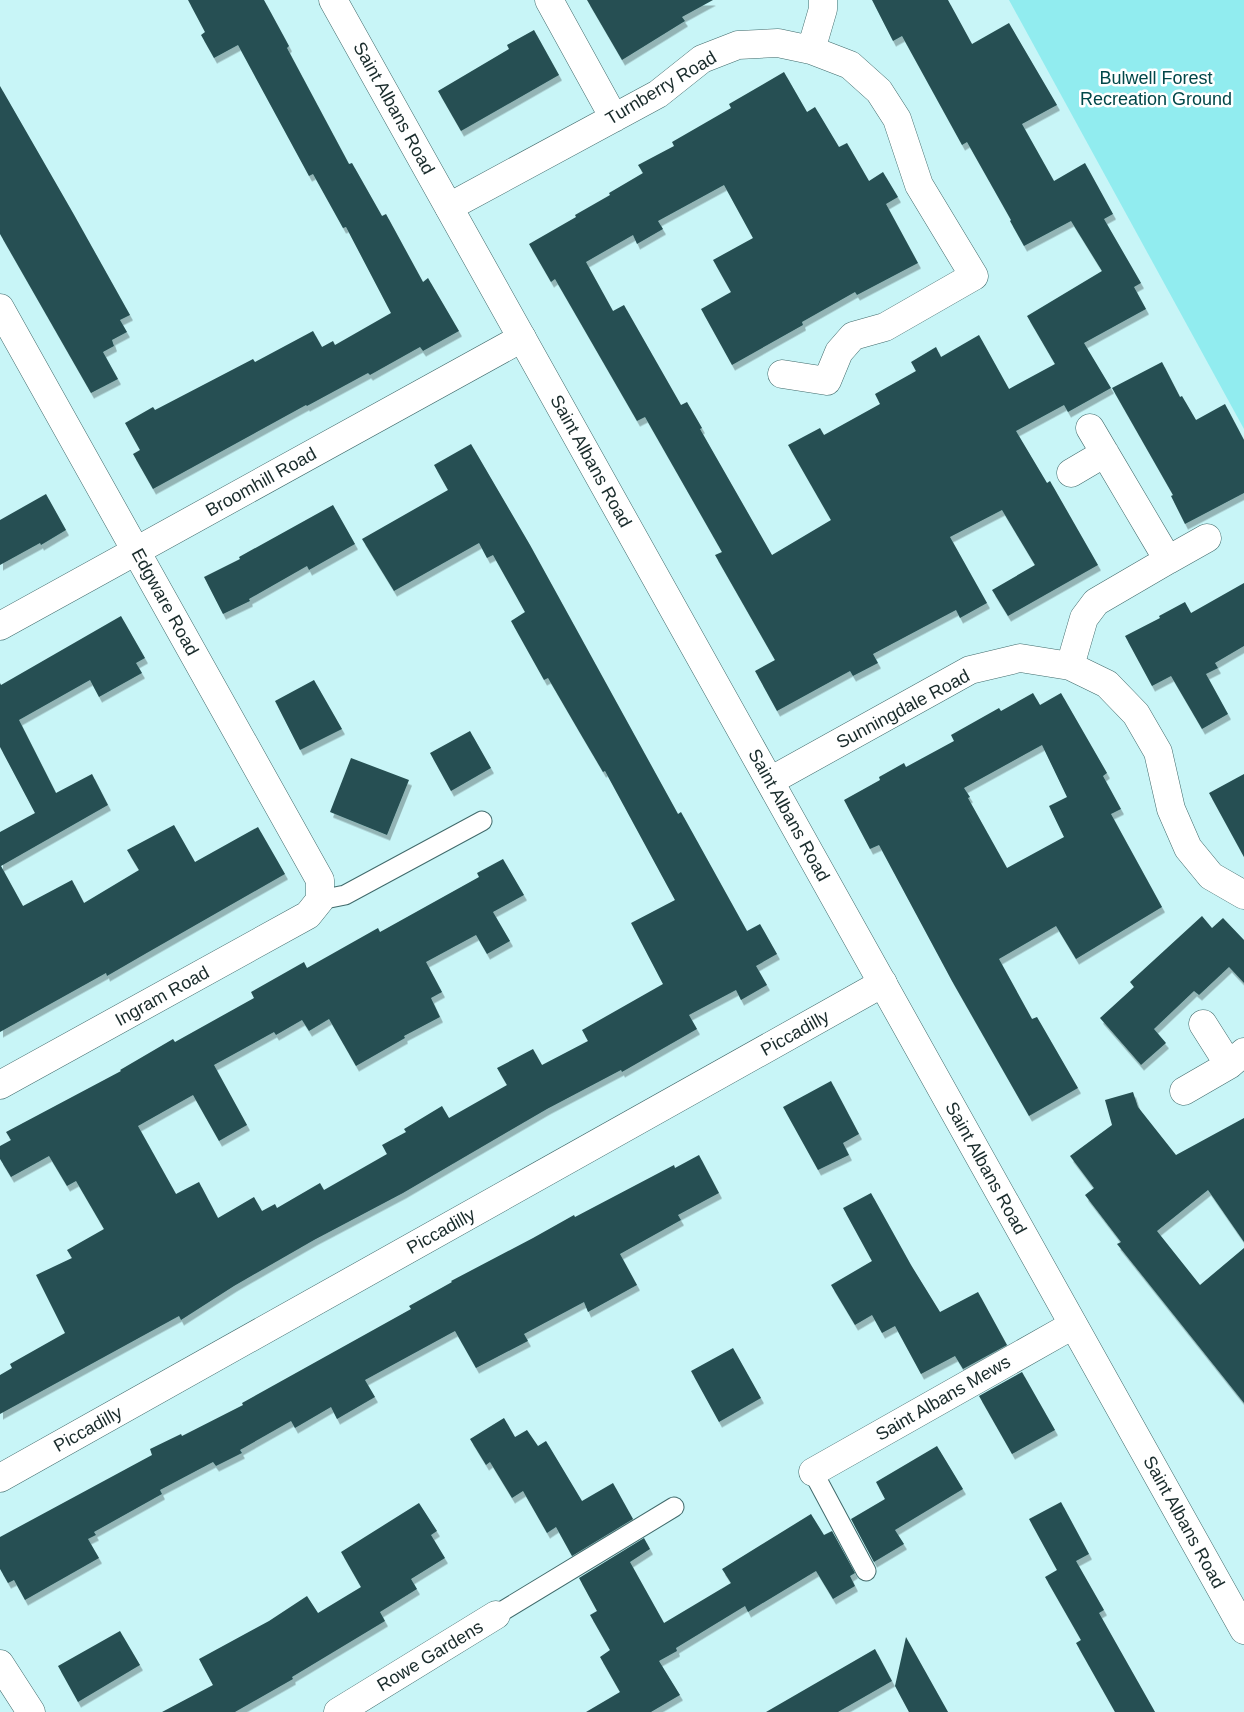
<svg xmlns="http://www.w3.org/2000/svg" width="1244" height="1712" font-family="Arial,sans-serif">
<defs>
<filter id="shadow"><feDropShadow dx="3" dy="5.5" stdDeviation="0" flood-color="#0004"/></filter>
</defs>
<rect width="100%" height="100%" fill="#c8f5f7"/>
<path fill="#91ecef" d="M 1009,0 L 1244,0 L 1244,429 Z"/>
<path fill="#265052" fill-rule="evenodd" filter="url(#shadow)" d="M 188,0 L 264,0 L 289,46 L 287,48 L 349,164 L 352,163 L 382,216 L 386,214 L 423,282 L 428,278 L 459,331 L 423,351 L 420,347 L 370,375 L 368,373 L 307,406 L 306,405 L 153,489 L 133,454 L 140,450 L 125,423 L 153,407 L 155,410 L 253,359 L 255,362 L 313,331 L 322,347 L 333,341 L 335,345 L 391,313 L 346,227 L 343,228 L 313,174 L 309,176 L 238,45 L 214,58 L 201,35 L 205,32 Z
M 587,0 L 713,0 L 682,17 L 685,21 L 622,60 Z
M 872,0 L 948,0 L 972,44 L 1009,23 L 1057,105 L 1022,124 L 1054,181 L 1085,163 L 1113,214 L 1104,219 L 1141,283 L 1134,287 L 1146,309 L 1084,343 L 1111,388 L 1068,412 L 1064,405 L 1016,431 L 1047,483 L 1050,481 L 1098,565 L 1008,616 L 992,590 L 1035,565 L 1002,510 L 950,537 L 987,603 L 960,618 L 956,610 L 873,654 L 878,663 L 853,676 L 850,671 L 777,711 L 755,671 L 775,660 L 715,555 L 722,552 L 645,417 L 637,421 L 555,279 L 551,282 L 529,244 L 576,217 L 575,215 L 610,195 L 609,193 L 643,173 L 638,165 L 674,146 L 672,142 L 731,108 L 729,104 L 784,72 L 807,112 L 815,107 L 839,147 L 847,143 L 869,181 L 883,172 L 898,197 L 886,204 L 918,263 L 857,295 L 855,292 L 802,322 L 803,325 L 732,365 L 701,309 L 731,292 L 713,260 L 753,238 L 724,185 L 658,221 L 663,229 L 637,244 L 633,235 L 586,262 L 613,311 L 624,305 L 681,405 L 687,402 L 702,428 L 700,429 L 772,555 L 831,520 L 788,445 L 820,428 L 824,435 L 880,404 L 875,394 L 916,371 L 911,362 L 936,347 L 941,357 L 979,335 L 1009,389 L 1055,364 L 1027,316 L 1102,271 L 1071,221 L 1024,246 L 1010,221 L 1011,220 L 967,142 L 962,145 L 902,36 L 893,41 Z
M 534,30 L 559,75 L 461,131 L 438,91 L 509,49 L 507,45 Z
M 0,86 L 73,213 L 130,315 L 120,320 L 127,332 L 112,340 L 114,346 L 103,352 L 118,379 L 91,393 L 0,234 Z
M 1162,362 L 1180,397 L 1182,396 L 1196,420 L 1225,404 L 1244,440 L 1244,493 L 1185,524 L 1171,496 L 1173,495 L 1112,388 Z
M 471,444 L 530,545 L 678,814 L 681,812 L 747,931 L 760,924 L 777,954 L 756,966 L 767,985 L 741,1000 L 736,990 L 689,1015 L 697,1029 L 622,1072 L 621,1070 L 547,1109 L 403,1193 L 314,1240 L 234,1286 L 181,1320 L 179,1316 L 0,1414 L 0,1375 L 12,1368 L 10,1364 L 65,1333 L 36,1275 L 72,1258 L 67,1250 L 104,1229 L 76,1181 L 67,1186 L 49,1156 L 11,1177 L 0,1159 L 0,1146 L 11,1140 L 6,1132 L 121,1071 L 120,1070 L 173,1039 L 175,1042 L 254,998 L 251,992 L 304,962 L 307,968 L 378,928 L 380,932 L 479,877 L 477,873 L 503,859 L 524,895 L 493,912 L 510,941 L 487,954 L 476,935 L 426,962 L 442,992 L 431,998 L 440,1017 L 404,1036 L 405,1038 L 356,1066 L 329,1019 L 309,1031 L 302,1020 L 276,1035 L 274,1032 L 214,1065 L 247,1125 L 219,1141 L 193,1095 L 138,1126 L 176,1194 L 199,1182 L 218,1218 L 254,1197 L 262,1211 L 275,1204 L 277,1208 L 320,1183 L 324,1190 L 387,1154 L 382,1145 L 406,1132 L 404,1129 L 442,1106 L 449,1118 L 507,1085 L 497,1068 L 533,1049 L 542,1065 L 588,1041 L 582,1030 L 663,984 L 631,923 L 675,900 L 605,771 L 603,772 L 580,733 L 548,678 L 544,680 L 511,621 L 525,612 L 493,555 L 487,558 L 479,543 L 394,591 L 362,539 L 448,490 L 434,465 Z
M 46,494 L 66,530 L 41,545 L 40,543 L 0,565 L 0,520 Z
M 333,505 L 355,544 L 309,570 L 307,566 L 249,599 L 250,601 L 223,614 L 204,577 L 240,559 L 239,557 Z
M 1244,583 L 1244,646 L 1215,663 L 1218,668 L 1206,674 L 1228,714 L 1202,729 L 1171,676 L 1152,686 L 1125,636 L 1160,618 L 1159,616 L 1185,602 L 1191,613 Z
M 121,616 L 145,658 L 136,663 L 142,673 L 99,697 L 90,680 L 19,720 L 56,793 L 92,774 L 108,805 L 1,866 L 23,906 L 72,880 L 84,903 L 139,870 L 127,850 L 174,825 L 195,862 L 258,827 L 285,874 L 145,954 L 107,976 L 106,973 L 0,1032 L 0,832 L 35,813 L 0,747 L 0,683 L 1,685 Z
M 314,680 L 342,729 L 300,750 L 275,701 Z
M 1033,693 L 1040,705 L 1061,693 L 1107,773 L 1103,776 L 1121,809 L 1111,814 L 1162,907 L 1076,959 L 1056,926 L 999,959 L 1032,1019 L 1037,1017 L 1078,1088 L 1029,1116 L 952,981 L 879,845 L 870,849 L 844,800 L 880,780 L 879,777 L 904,763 L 906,767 L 954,741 L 951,735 L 999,708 L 1001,711 ZM 1042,745 L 1067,797 L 1049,806 L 1064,837 L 1007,868 L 968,798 L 970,797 L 964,788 Z
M 470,731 L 491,768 L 451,791 L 430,753 Z
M 351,758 L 409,780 L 387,835 L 330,812 Z
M 1244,774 L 1244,857 L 1209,793 Z
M 1202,916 L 1212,928 L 1223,918 L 1244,940 L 1244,983 L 1229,967 L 1199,995 L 1194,991 L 1154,1029 L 1166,1043 L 1141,1065 L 1100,1018 L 1134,987 L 1130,982 Z
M 831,1081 L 859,1134 L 843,1143 L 849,1155 L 818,1170 L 783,1107 Z
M 1133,1092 L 1138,1107 L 1176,1155 L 1244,1118 L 1244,1242 L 1208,1190 L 1157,1231 L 1200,1285 L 1244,1248 L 1244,1403 L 1117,1244 L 1121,1242 L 1085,1195 L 1094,1188 L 1070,1156 L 1112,1125 L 1105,1100 Z
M 699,1155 L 719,1193 L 678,1215 L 681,1220 L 620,1254 L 637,1285 L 588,1312 L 584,1302 L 524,1334 L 528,1341 L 476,1368 L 455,1331 L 365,1380 L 375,1397 L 337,1419 L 331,1407 L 295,1428 L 291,1421 L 240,1450 L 242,1453 L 216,1466 L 213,1462 L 160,1490 L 162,1494 L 94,1532 L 96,1535 L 88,1539 L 99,1558 L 25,1600 L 14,1580 L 8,1583 L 0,1569 L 0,1537 L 152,1455 L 150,1449 L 181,1434 L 182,1436 L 243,1405 L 242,1403 L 411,1309 L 409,1306 L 452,1282 L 451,1281 L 533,1238 L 574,1215 L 575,1217 L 674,1165 L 675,1168 Z
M 871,1193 L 911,1265 L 940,1312 L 978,1292 L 1007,1345 L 963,1369 L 955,1356 L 921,1374 L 895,1326 L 882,1333 L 872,1315 L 855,1325 L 831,1285 L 872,1261 L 843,1208 Z
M 733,1348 L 761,1398 L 719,1422 L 691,1371 Z
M 1022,1372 L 1055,1430 L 1012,1454 L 979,1396 Z
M 504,1418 L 515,1437 L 527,1430 L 538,1446 L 546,1441 L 582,1501 L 613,1483 L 633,1519 L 572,1556 L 556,1527 L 547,1533 L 523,1491 L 512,1498 L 490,1462 L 486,1465 L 470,1439 Z
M 937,1446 L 963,1489 L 895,1530 L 904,1544 L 874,1562 L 851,1519 L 885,1499 L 876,1482 Z
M 1061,1502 L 1089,1554 L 1076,1561 L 1104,1610 L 1099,1613 L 1155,1712 L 1115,1712 L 1076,1643 L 1081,1640 L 1045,1577 L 1057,1570 L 1029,1519 Z
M 419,1503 L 437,1531 L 431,1535 L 445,1558 L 411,1579 L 417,1589 L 380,1612 L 385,1621 L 292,1677 L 293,1679 L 235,1712 L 162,1712 L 213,1685 L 199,1659 L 269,1621 L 307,1596 L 318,1613 L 361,1587 L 341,1552 Z
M 811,1514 L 824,1535 L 832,1531 L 855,1573 L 850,1576 L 855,1586 L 833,1599 L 816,1571 L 748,1612 L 745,1606 L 676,1648 L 677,1651 L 659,1661 L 680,1695 L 651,1712 L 586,1712 L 620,1692 L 600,1657 L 610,1650 L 590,1615 L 597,1611 L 579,1578 L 644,1538 L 650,1549 L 630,1562 L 664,1623 L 731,1583 L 722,1569 Z
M 120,1631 L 140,1665 L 78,1702 L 58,1666 Z
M 906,1637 L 948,1712 L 909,1712 L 895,1686 Z
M 875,1649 L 892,1681 L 838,1712 L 766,1712 Z"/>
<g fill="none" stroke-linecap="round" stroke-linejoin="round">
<defs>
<path id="service" d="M 320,900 L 345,895 L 482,821
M 813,1472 L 866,1571
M 496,1615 L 674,1507"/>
<path id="minor" d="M 549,0 L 614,118
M 811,50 L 823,9 L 823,0
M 449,207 L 658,94 L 702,59 L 738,45 L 778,43 L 811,50 L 850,65 L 879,91 L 897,119 L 919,185 L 974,276 L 885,327 L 853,336 L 839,352 L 827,381 L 782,374
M 0,308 L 320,880 L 320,900 L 308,915 L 0,1085
M 1071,473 L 1105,453
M 1168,560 L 1207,538
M 0,626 L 522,338
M 1070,666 L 1084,618 L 1096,602 L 1168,560 L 1090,428
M 770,781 L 970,670 L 1020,658 L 1070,666 L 1107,684 L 1136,714 L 1158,752 L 1171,809 L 1188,848 L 1211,876 L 1244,895
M 1203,1024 L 1229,1065
M 1184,1091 L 1229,1065 L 1244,1052
M 813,1472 L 1073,1325
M 0,1478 L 883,983
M 0,1664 L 31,1712
M 338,1712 L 496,1615"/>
<path id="tertiary" d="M 333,0 L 1244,1630"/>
</defs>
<use href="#service" stroke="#406a6b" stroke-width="21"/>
<use href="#minor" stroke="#406a6b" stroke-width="29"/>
<use href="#tertiary" stroke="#406a6b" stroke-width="29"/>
<use href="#service" stroke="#fff" stroke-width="19"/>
<use href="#minor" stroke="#fff" stroke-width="28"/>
<use href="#tertiary" stroke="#fff" stroke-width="28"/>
</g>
<g text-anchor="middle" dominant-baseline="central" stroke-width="5" stroke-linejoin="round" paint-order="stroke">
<g font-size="18" fill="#014749" stroke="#fff">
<text x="1156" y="78">Bulwell Forest<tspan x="1156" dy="21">Recreation Ground</tspan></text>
</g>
<g font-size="18" fill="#192b2b" stroke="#fff">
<text transform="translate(661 88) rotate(-31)">Turnberry Road</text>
<text transform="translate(394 108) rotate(61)">Saint Albans Road</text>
<text transform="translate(591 461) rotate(61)">Saint Albans Road</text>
<text transform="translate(261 482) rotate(-29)">Broomhill Road</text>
<text transform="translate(165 602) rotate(61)">Edgware Road</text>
<text transform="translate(903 709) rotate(-28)">Sunningdale Road</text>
<text transform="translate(789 815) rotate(61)">Saint Albans Road</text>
<text transform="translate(162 996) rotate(-29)">Ingram Road</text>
<text transform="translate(795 1033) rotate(-29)">Piccadilly</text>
<text transform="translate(986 1168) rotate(61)">Saint Albans Road</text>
<text transform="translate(441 1231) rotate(-29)">Piccadilly</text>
<text transform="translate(943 1398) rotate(-30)">Saint Albans Mews</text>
<text transform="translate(88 1429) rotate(-29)">Piccadilly</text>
<text transform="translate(1184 1522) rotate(61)">Saint Albans Road</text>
<text transform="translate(430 1656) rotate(-31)">Rowe Gardens</text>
</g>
</g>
</svg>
